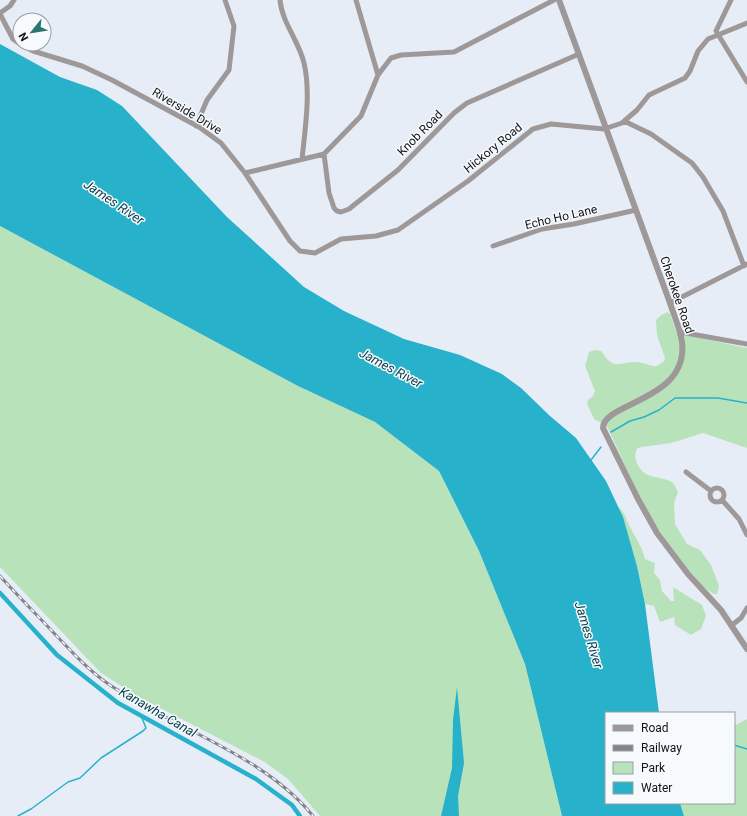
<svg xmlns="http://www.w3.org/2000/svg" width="747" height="816" font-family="Roboto,sans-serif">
<rect width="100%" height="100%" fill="#e7edf6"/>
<path fill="#b8e3ba" d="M 0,226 L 298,386 L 375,422 L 439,471 L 479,551 L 525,664 L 562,816 L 320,816 L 288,779 L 263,761 L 137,696 L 101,673 L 0,567 Z
M 667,312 L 670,314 L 677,333 L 747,348 L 747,448 L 703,433 L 671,443 L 642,447 L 638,448 C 631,457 639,471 648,475 C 655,478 663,478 670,481 C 674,483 676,488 678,492 L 674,503 L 675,524 L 687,544 L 700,550 L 711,565 L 719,586 L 717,594 L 714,594 L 706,589 L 688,569 L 655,525 L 641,500 L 607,426 L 594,419 L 587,404 L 588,400 L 593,396 L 595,391 L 585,366 L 589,352 L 595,350 L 601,351 C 614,371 618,362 636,362 C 644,362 650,367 657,366 L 664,361 L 665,358 L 657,335 L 656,320 L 660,316 Z
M 619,507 C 625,513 626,519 630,527 C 636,539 641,544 645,559 L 655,563 L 654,573 L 660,580 L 662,591 L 671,601 L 674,601 L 673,587 L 702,605 L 706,616 L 701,629 L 691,635 L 675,625 L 674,617 L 660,622 L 654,606 L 645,604 L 637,566 Z
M 747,719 L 747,816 L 684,816 L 680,803 L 734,803 L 734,726 Z"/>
<path fill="#27b1cb" d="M 0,44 L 60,77 L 97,90 L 122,106 L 227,217 L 304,287 L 344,311 L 404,339 L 460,355 L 502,374 L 521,388 L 550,416 L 576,438 L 606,481 L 623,517 L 637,566 L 645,604 L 659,713 L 606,713 L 606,803 L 680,803 L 684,816 L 562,816 L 525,664 L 479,551 L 439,471 L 375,422 L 298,386 L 0,226 Z
M 457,687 L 464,763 L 458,796 L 459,816 L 441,816 L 452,768 L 453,720 Z"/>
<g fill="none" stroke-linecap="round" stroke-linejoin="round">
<path stroke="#27b1cb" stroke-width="1.5" d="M 611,432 L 630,421 L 644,417 L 659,410 L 675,398 L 718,398 L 747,403
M 591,460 L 601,447
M 734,745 L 747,749
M 18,816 L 31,809 L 68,782 L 80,778 L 101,758 L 143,731 L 146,728 L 142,718"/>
<path stroke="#27b1cb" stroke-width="4.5" d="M 0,593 L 57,655 L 118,703 L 256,779 L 292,805 L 300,816"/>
<path stroke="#9e9898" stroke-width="5" d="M 280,0 C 282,23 299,41 304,63 C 311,92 305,130 302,159
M 356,0 L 378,75
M 731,0 L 716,31 L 747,82
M 0,13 L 10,6 L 14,0
M 0,14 L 13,39 L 20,44
M 20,44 L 33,51 L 82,66 L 112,80 L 199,127 L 221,143 L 245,173 L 290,241 L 300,251 L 315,253 L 341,239 L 376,236 L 398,230 L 468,181 L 533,129 L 551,124 L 604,129 L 622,123 L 637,110 L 649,95 L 685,78 L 690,71 L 698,51 L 708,39 L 747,23
M 624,121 L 651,134 L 692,163 L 703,177 L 723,211 L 744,266
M 196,126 L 207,100 L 229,70 L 234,26 L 225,0
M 324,154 L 329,193 L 334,208 L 337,211 L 341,212 L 349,209 L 398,170 L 454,113 L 467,103 L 579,54
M 245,173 L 324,154 L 361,116 L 378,75 L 391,58 L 401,55 L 454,52 L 554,0
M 493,246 L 542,229 L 574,224 L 636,210
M 670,303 L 747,264
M 680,332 L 747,344
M 686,472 L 711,491
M710 495a7 7 0 1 1 14 0a7 7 0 1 1-14 0Z
M 722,500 L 739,519 L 747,535
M 732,625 L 741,618 L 747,608"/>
<path stroke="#9e9898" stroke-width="6" d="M 559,0 L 670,303 C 674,316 680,328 682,342 C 689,401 603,402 603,428 L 638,499 L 657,533 L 688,574 L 721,610 L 747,649"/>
<defs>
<path id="rail" d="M 0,576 C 17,595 35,613 52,631 C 70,650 86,668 107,683 C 172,728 263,754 313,816"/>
</defs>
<use href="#rail" stroke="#81848a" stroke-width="3"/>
<use href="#rail" stroke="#f7fafd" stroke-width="1.5" stroke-dasharray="4.5" stroke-linecap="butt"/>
</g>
<g text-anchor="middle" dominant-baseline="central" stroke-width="3" stroke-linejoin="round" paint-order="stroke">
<g font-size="12" fill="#121316" stroke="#f7fafd">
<text transform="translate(187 111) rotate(31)">Riverside Drive</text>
<text transform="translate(420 133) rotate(-45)">Knob Road</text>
<text transform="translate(493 148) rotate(-39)">Hickory Road</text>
<text transform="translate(561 217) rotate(-13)">Echo Ho Lane</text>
<text transform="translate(677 295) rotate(71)">Cherokee Road</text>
</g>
<g font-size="13" font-style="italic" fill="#08434e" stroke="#f7fafd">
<text transform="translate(114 202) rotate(34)">James River</text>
<text transform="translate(391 368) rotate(28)">James River</text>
<text transform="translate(589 635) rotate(73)">James River</text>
<text transform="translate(158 712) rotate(30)">Kanawha Canal</text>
</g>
</g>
<rect x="605" y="712" width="130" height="92" fill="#f7fafd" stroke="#9b9ea1"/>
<rect x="613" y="725" width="20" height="6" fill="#9e9898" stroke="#9b9ea1"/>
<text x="641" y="732" font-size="12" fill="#121316">Road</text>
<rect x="613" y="745" width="20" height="6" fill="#81848a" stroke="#9b9ea1"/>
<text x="641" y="752" font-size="12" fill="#121316">Railway</text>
<rect x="613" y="762" width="20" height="12" fill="#b8e3ba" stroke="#9b9ea1"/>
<text x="641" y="772" font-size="12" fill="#121316">Park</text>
<rect x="613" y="782" width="20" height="12" fill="#27b1cb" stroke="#9b9ea1"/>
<text x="641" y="792" font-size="12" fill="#121316">Water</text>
<g transform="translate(32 32) rotate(240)"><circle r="19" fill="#f7fafd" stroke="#9b9ea1"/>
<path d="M0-3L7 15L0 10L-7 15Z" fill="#297371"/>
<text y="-6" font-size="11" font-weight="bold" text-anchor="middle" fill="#121316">N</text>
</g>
</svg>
